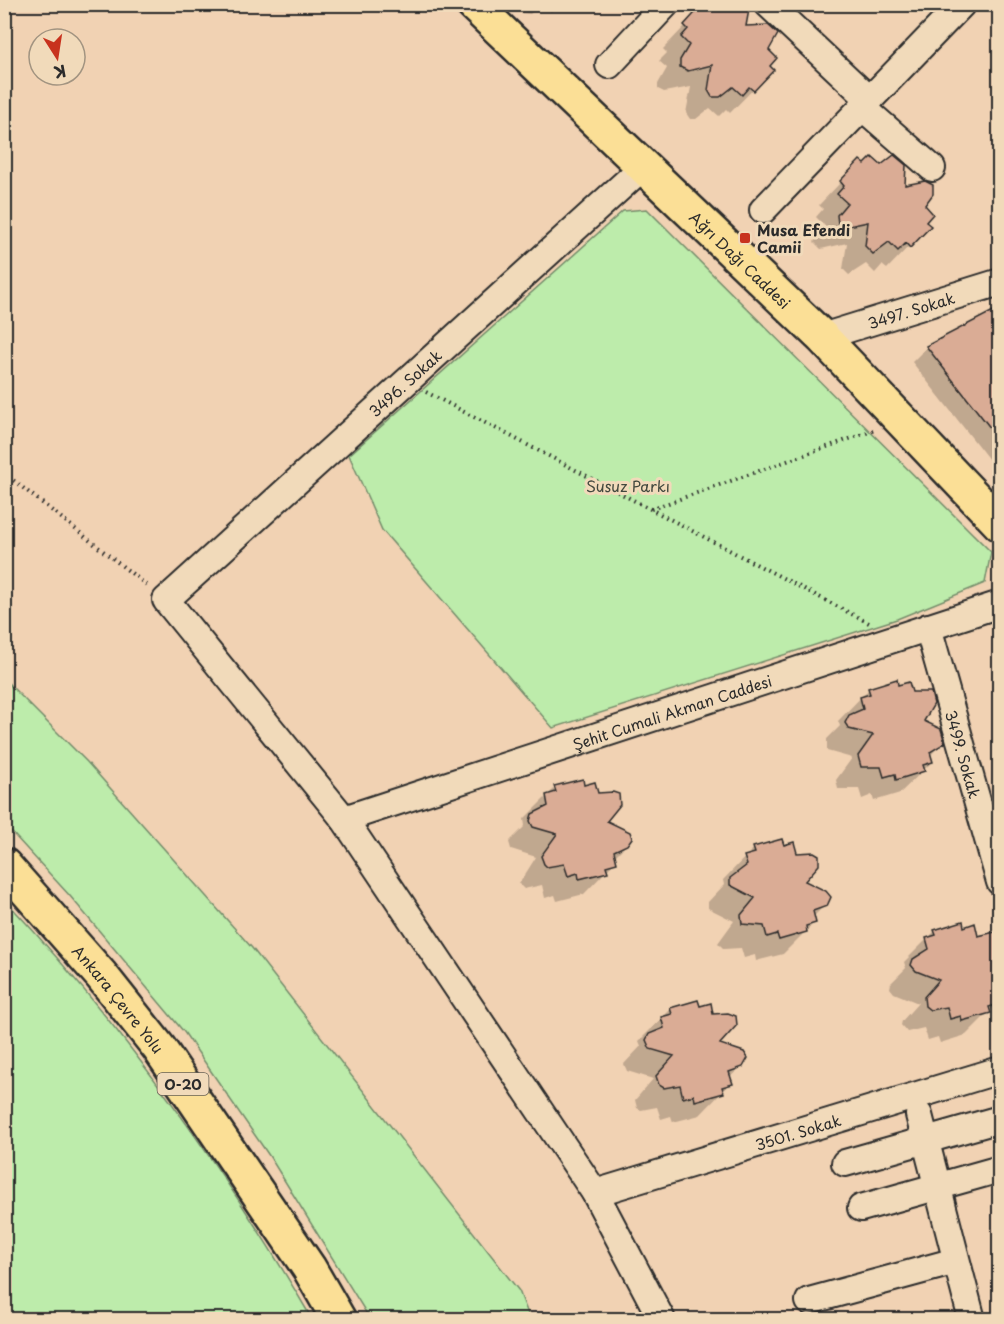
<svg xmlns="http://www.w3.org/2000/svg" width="1004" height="1324" font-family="'Playpen Sans',sans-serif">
<rect width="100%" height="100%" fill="#f1d2b3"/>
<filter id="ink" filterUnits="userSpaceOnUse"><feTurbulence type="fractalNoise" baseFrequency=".0167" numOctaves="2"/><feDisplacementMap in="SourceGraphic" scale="12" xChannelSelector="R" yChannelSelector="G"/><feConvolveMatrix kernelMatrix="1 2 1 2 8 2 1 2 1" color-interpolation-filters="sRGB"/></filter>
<g filter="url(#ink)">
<path fill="#bdecab" stroke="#748c6b" stroke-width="1.5" d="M 647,209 L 991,552 L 985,583 L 897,619 L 553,728 L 382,530 L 349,455 L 623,211 Z
M 5,680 L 87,762 L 252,948 L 519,1291 L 530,1319 L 370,1319 L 270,1157 L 184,1032 L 70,896 L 5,825 Z
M 4,899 C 119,1021 228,1174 312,1319 L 5,1319 Z"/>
<path fill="#0003" d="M 521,4 L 541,4 L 530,14 L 521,13 Z
M 543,4 L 558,4 L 551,12 Z
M 704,6 L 745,28 L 767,51 L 767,66 L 772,70 L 730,113 L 726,109 L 719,116 L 710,108 L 696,119 L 690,119 L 686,113 L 691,87 L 664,92 L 658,89 L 658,84 L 667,68 L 659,61 L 667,53 L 663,49 Z
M 860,162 L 903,187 L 931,184 L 933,189 L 923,206 L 909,246 L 887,269 L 882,265 L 875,273 L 866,264 L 849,275 L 843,269 L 847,243 L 821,249 L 814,242 L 825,226 L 816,217 L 823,209 L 819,205 Z
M 1000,310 L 1000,454 L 990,461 L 912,362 L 927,347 Z
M 897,687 L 922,722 L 943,742 L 930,756 L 932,762 L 900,793 L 874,801 L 872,795 L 862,799 L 859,789 L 838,789 L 836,780 L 852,758 L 827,751 L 827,739 L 840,726 L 838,721 L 869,689 Z
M 583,786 L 605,822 L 630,841 L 614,857 L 615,862 L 584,894 L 557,901 L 555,895 L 545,898 L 542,885 L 524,889 L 519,884 L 536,857 L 511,849 L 509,842 L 525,826 L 524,819 L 555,788 Z
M 754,848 L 803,882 L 825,905 L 813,917 L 814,923 L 783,954 L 756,961 L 755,955 L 744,958 L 741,948 L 724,949 L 718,943 L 734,921 L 708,908 L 708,902 L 724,885 L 723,880 Z
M 963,929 L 977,937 L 994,934 L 1000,937 L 999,945 L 984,965 L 1000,970 L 998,1003 L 966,1035 L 940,1043 L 938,1037 L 928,1040 L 924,1028 L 907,1032 L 901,1025 L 902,1021 L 918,1003 L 894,993 L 890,988 L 891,983 L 906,968 L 904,962 L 935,931 Z
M 671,1009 L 742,1066 L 729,1078 L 731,1083 L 700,1115 L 673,1122 L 671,1116 L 661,1119 L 657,1107 L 641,1110 L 637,1108 L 635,1100 L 653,1079 L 627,1071 L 624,1064 L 641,1046 L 639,1041 Z"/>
<path fill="#daac95" stroke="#2b2b2b" stroke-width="1.5" d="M 703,4 L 750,4 L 746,26 L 768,25 L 778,34 L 769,50 L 777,58 L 770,66 L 774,70 L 754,91 L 749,87 L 742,95 L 733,87 L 720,97 L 712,97 L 708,90 L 712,65 L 688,71 L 680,67 L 680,60 L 689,45 L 681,37 L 688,29 L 684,25 Z
M 894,155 L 906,165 L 905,185 L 925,181 L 933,185 L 933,194 L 925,205 L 933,214 L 926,222 L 931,226 L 910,248 L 906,243 L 898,251 L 889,242 L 873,254 L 865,246 L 868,222 L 844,227 L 838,224 L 837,215 L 847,203 L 837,194 L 844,186 L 840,181 L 860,160 L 865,164 L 872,157 L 881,165 Z
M 999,308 L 999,439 L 926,346 Z
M 897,679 L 898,685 L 909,682 L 912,692 L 931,692 L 934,704 L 924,721 L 941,729 L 945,743 L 930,752 L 933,762 L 923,765 L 925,771 L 896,780 L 895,774 L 884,777 L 881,767 L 861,767 L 858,756 L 873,735 L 849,729 L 845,723 L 849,715 L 863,709 L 860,697 L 870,694 L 868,688 Z
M 583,779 L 584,785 L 595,782 L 598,793 L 613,792 L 619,794 L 620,805 L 607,821 L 630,832 L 632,838 L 627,845 L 614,851 L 617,863 L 606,866 L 608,872 L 579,879 L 578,873 L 568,876 L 564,864 L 547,867 L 544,864 L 541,856 L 557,834 L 533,827 L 530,821 L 532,814 L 548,806 L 546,795 L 556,792 L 554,786 Z
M 782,839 L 784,845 L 794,842 L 797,853 L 814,852 L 819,855 L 819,865 L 805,881 L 826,891 L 831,897 L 827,906 L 813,911 L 816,923 L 806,926 L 807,932 L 779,940 L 777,934 L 767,937 L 764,926 L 742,924 L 741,915 L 755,898 L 730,885 L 730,878 L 747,865 L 744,856 L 755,853 L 753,847 Z
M 963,921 L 964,927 L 975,923 L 978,936 L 999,931 L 999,989 L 995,991 L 999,1004 L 989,1007 L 991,1013 L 962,1021 L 961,1016 L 950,1019 L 947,1007 L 930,1010 L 925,1006 L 924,997 L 939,980 L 916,971 L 911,965 L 913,959 L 929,949 L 926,938 L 936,935 L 934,930 Z
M 698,1000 L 700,1006 L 711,1003 L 713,1014 L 728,1013 L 736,1016 L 737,1025 L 720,1044 L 744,1052 L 748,1058 L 743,1067 L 729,1072 L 733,1084 L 722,1087 L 724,1093 L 695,1101 L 694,1095 L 683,1098 L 680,1085 L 664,1088 L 659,1085 L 656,1076 L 674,1056 L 650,1049 L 646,1040 L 649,1034 L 664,1028 L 661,1017 L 672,1014 L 670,1008 Z"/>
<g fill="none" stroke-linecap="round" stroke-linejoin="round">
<defs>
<g id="minor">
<path d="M 768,4 L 870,100"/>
<path d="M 609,65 L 666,4"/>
<path d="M 862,107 L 932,168"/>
<path d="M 645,165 L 166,600 L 344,819 L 595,1193 L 662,1320"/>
<path d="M 763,210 L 962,4"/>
<path id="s1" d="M 822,337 L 1000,282"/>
<path id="s2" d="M 928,627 L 1000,882"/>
<path id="s3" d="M 344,819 L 1000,604"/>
<path d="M 919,1115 L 972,1320"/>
<path d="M 845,1163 L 1000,1119"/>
<path id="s4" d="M 595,1193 L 1000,1070"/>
<path d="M 861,1208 L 1000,1169"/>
<path d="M 809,1301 L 956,1261"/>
</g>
<g id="major">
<path id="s5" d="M 473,4 L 822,337 L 1000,524"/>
</g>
<g id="highway">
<path id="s6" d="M 4,865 L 101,975 L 159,1048 L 309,1268 L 339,1320"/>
</g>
</defs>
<use href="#minor" stroke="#2b2b2b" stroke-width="30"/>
<use href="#major" stroke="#2b2b2b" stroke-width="38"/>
<use href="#highway" stroke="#2b2b2b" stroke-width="38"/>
<path stroke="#2b2b2b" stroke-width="4" stroke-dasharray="1.5 4.5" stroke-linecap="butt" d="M 426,392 L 869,623
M 4,473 L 149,587
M 651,509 L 875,430"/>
<use href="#minor" stroke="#f1daba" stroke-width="26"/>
<use href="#major" stroke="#fbdf96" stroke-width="33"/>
<use href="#highway" stroke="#fbdf96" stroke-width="33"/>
</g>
</g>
<rect fill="#c8321e" stroke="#f1daba" stroke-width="2" x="739" y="232" width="12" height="12" rx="3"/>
<g text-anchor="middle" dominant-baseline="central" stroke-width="6" stroke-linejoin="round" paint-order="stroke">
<rect fill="#f1daba" stroke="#666056" stroke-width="1.5" x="157.5" y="1073" width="51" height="22" rx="4.5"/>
<g font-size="14" font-weight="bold" fill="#2b2b2b">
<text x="183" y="1084">O-20</text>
</g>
<g font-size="15" font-weight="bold" fill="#2b2b2b" stroke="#f1daba" text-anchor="start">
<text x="757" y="229">Musa Efendi<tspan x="757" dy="17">Camii</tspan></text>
</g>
<g font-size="15" fill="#2b2b2b" stroke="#f1daba">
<text stroke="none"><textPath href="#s5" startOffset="370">Ağrı Dağı Caddesi</textPath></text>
<text stroke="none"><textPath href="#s1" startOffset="93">3497. Sokak</textPath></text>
<text transform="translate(405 383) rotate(-42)">3496. Sokak</text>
<text stroke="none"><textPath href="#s3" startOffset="345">Şehit Cumali Akman Caddesi</textPath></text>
<text stroke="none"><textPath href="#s2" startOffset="132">3499. Sokak</textPath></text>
<text stroke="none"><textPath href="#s6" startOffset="176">Ankara Çevre Yolu</textPath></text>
<text stroke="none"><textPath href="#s4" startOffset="212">3501. Sokak</textPath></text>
</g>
<g font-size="15" fill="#41483e" stroke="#f1daba">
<text x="628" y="485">Susuz Parkı</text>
</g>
</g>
<rect width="1004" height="1324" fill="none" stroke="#f1daba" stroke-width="24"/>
<rect x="12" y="12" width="980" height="1300" fill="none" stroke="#2b2b2b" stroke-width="2" filter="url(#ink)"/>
<g transform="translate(57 57) rotate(168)"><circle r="28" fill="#f1daba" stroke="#a29481" stroke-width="1.5"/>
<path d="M0-4.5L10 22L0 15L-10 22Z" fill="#c8321e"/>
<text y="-9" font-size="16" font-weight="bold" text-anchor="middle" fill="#2b2b2b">K</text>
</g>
</svg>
